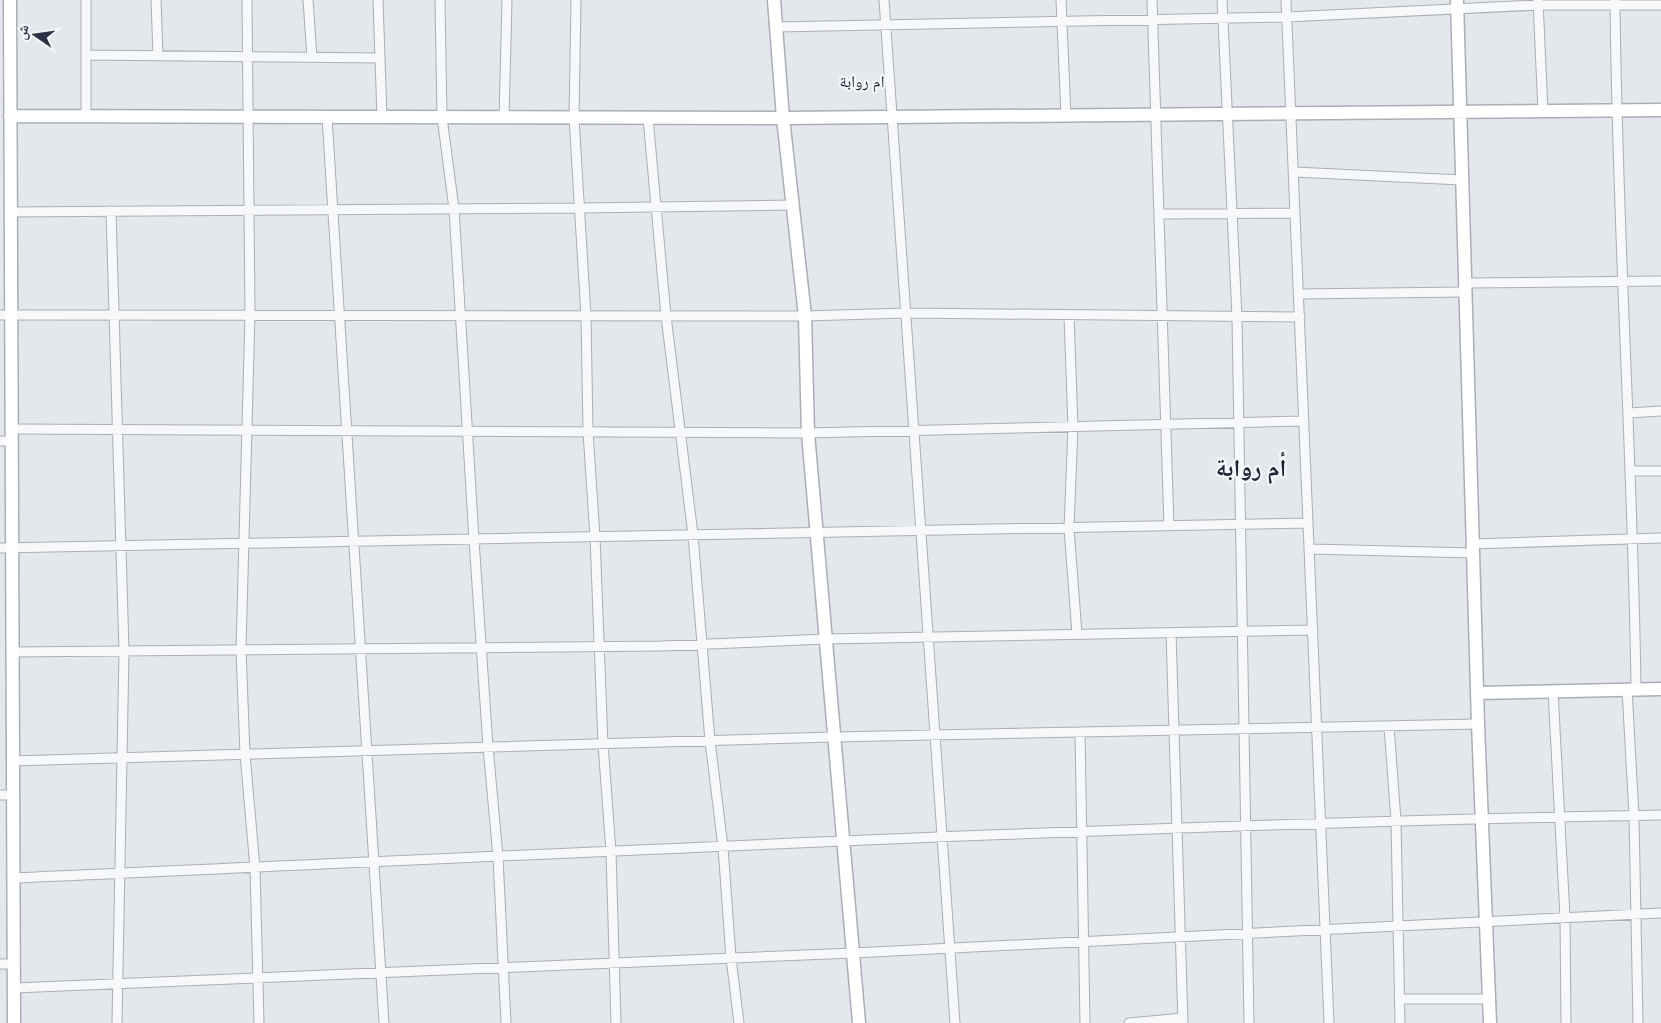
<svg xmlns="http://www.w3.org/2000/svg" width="1661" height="1023" font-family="'Varela Round','Noto Naskh Arabic',sans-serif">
<rect width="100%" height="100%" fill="#e4e7ec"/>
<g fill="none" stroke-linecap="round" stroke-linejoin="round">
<defs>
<path id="street" d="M 86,0 L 86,117
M 156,0 L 158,55
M 247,0 L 250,315 L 241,650 L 245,754 L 255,868 L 259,1023
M 308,0 L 312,57
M 378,0 L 382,117
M 440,0 L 442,117 L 454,209 L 474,540 L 488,747 L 498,857 L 506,1023
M 576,0 L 574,118 L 586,316 L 588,432 L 595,537 L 603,744 L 611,852 L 616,1023
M 884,0 L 955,1023
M 1061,0 L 1066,116
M 1152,0 L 1169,526
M 1222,0 L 1237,317 L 1249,1023
M 1286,0 L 1329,1023
M 1538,0 L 1543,112
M 1615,0 C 1617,230 1633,459 1636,689
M 776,27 L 1287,17 L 1539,5 L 1661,5
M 86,55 L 380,58
M 327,117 L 384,1023
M 504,118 L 507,0
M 648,118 L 666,316 L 693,535 L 710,741 L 723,847 L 731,958 L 739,1023
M 1294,172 L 1462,180
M 111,211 L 124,651 L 117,1023
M 10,212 L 580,208 L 793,205
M 1159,214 L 1295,213
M 1465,283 L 1661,281
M 1299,294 L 1465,292
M 0,315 L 805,316 L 906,313 L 1300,317
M 1069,315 L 1073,427 L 1069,528 L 1077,634
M 1629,413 L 1661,411
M 10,429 L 808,433 L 1304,421
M 0,441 L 10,441
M 1631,471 L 1661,471
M 1473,544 L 1661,538
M 0,548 L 1308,523
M 1309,549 L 1473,553
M 1171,633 L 1183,1023
M 12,652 L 662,646 L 826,639 L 1313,630
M 1627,689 L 1634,816 L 1638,1023
M 1553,691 L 1565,917 L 1566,1023
M 1389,726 L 1396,821 L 1400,1023
M 1080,732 L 1085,1023
M 12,761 L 834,737 L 1478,724
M 0,795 L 13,795
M 13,878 C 562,854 1111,825 1661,815
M 0,964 L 14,964
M 14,988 L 853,953 L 1661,913
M 1400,999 L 1489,999
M 1129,1023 L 1183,1018"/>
<path id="secondary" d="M 10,0 L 14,1023
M 774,0 L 783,118 L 805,316 L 808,433 L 859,1023
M 1457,0 L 1478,724 L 1490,1023
M 10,116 L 783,118 L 1661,110
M 1478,693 L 1661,689"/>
</defs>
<use href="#street" stroke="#a9aeb7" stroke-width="11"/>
<use href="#secondary" stroke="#a9aeb7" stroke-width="15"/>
<use href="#street" stroke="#f7f8fa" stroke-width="9"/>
<use href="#secondary" stroke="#fff" stroke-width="12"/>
</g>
<g text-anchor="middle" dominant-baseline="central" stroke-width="4.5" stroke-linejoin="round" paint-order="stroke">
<g font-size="16" fill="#1d2536" stroke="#f4f6f9">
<text x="862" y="82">ام روابة</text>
</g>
<g font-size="24" font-weight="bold" fill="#1d2536" stroke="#f4f6f9">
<text x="1251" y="468">أم روابة</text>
</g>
</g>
<g transform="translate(35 35) rotate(283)" stroke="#f4f6f9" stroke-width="4" paint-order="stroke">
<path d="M0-4L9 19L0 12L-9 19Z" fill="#2b3445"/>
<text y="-8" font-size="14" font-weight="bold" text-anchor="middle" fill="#2b3445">ش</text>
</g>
</svg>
